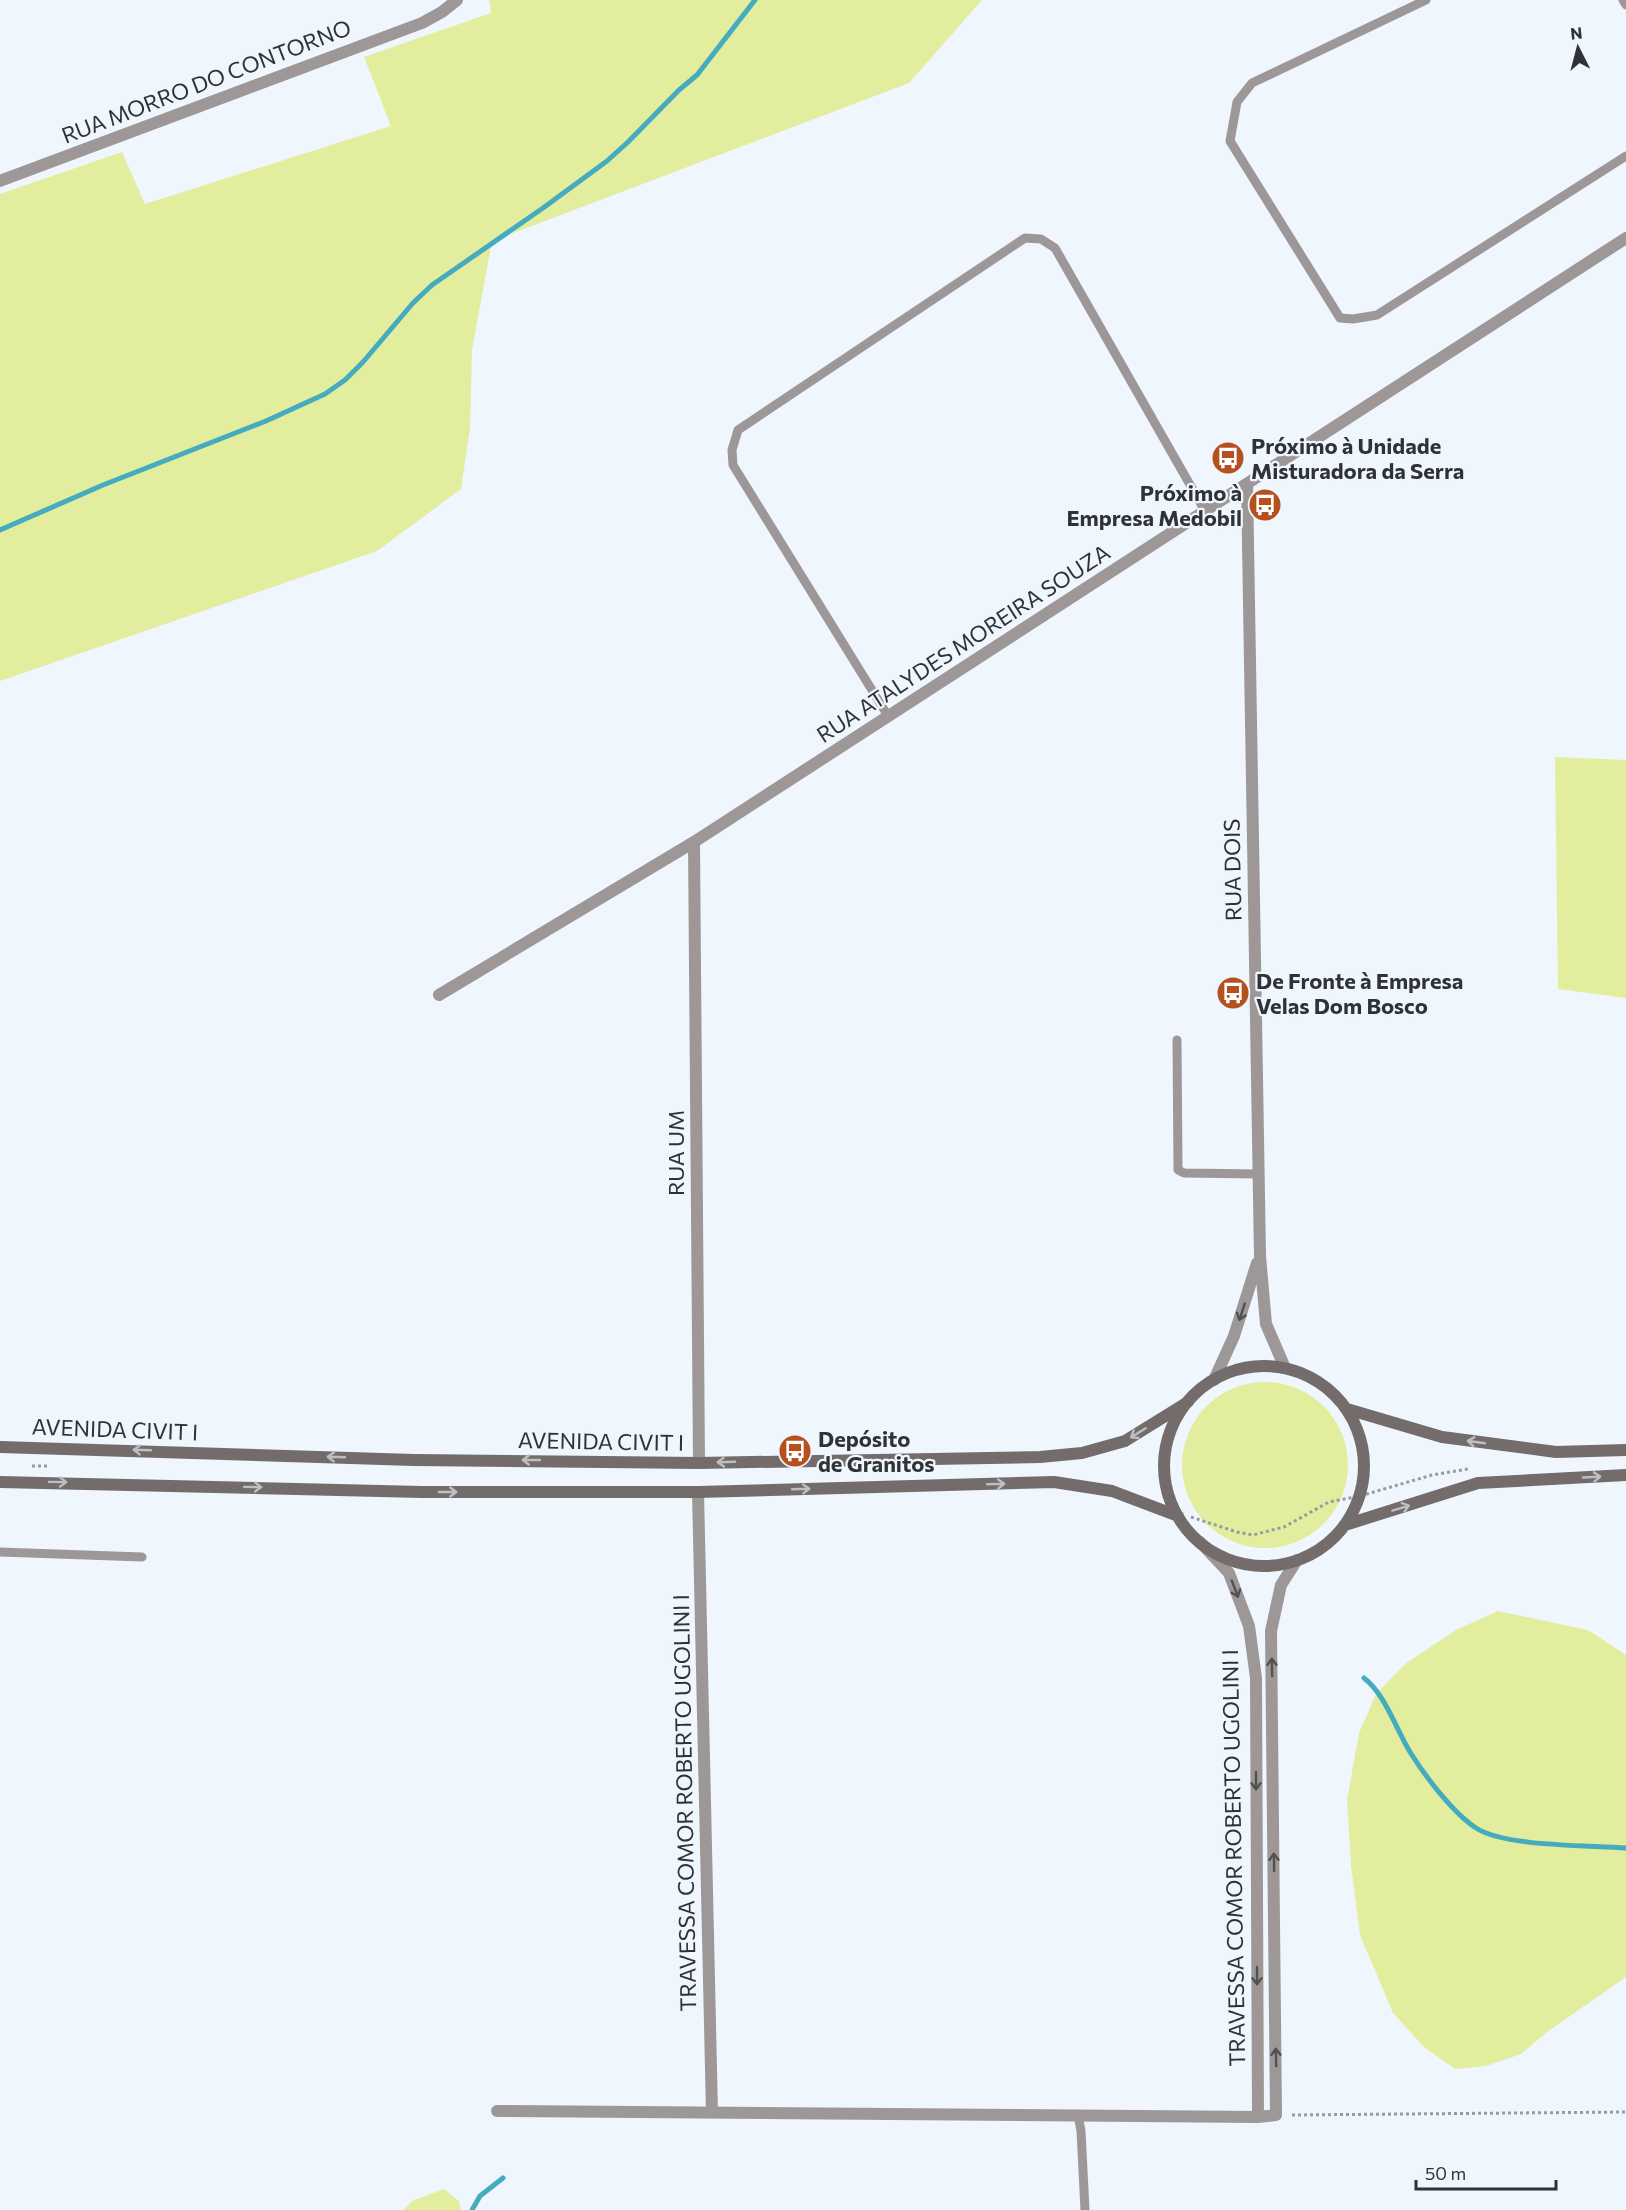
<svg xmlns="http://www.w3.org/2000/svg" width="1626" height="2210" font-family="Commissioner,sans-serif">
<rect width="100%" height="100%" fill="#eff6fd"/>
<path fill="#e3ed9e" d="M 489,0 L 982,0 L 909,83 L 492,241 L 472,350 L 470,428 L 461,489 L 377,551 L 0,681 L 0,194 L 122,152 L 145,204 L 391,126 L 364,57 L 491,13 Z
M 1555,757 L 1626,760 L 1626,998 L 1558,989 Z
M1182 1465a83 83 0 1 1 166 0a83 83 0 1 1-166 0Z
M 1498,1611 L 1588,1630 L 1626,1655 L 1626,1977 L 1547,2032 L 1521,2054 L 1486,2066 L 1455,2069 L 1424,2047 L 1393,2013 L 1360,1935 L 1351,1865 L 1347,1800 L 1359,1733 L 1376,1694 L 1405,1664 L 1456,1630 Z
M 444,2189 L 459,2201 L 461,2210 L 404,2210 L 412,2201 Z"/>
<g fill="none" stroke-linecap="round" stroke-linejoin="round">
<path stroke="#44acbe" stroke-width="5" d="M 0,530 L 103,485 L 266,421 L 325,394 L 345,380 L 363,362 L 413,303 L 432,285 L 543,208 L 607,161 L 628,142 L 679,90 L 697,75 L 755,0
M 1364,1678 C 1385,1694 1396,1729 1410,1752 C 1425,1776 1453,1813 1476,1828 C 1505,1847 1589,1845 1626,1848
M 472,2210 L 480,2196 L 503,2178"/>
<path stroke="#979ca1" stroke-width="3" stroke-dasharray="3 3" stroke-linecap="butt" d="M 32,1466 L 49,1466
M 1191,1517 L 1237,1532 L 1253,1535 L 1284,1527 L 1329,1502 L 1360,1496 L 1432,1475 L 1468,1469
M 1292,2115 L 1626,2112"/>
<path stroke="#9d9897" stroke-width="9" d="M 1426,0 L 1252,83 L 1237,102 L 1230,141 L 1340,318 L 1353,319 L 1377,315 L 1626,156
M 1623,0 L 1626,5
M 888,716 L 733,465 L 732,450 L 738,430 L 1025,238 L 1041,239 L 1055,248 L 1205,511
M 1177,1040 L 1178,1170 L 1184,1173 L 1258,1174
M 0,1552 L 142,1557
M 1078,2115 L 1081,2131 L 1085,2210"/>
<path stroke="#9d9897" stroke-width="12" d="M 0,181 L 422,23 L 442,12 L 457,0
M 1247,484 L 1260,1256 L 1266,1324 L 1285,1368
M 694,842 L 699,1463
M 439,995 L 694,842 L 1626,238
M 1214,1380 L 1234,1336 L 1257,1263
M 698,1492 L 712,2113
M 1200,1542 L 1229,1573 L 1249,1626 L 1256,1678 L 1258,2117
M 497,2111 L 1258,2117 L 1276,2115 L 1271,1631 L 1281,1585 L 1297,1560"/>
<path stroke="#736c6b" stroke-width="12" d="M1164 1466a100 100 0 1 1 200 0a100 100 0 1 1-200 0Z
M 1347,1409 L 1442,1437 L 1556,1452 L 1626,1450
M 0,1447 L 414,1460 L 699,1463 L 1040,1457 L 1082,1453 L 1125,1441 L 1188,1402
M 0,1482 L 422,1492 L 698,1492 L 1054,1482 L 1112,1491 L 1178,1516
M 1345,1525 L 1478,1483 L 1626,1475"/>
</g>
<defs><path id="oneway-shaft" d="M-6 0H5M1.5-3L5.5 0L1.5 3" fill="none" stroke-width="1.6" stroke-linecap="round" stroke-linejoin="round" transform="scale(1.5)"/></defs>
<g stroke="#515152">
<use href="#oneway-shaft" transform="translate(1242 1312) rotate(108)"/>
<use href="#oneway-shaft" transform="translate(1235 1589) rotate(69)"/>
<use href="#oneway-shaft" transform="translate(1272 1667) rotate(-91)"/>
<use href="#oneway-shaft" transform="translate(1256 1781) rotate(90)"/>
<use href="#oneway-shaft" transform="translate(1274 1862) rotate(-91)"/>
<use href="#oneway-shaft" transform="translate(1257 1976) rotate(90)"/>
<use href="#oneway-shaft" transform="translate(1276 2057) rotate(-91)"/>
</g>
<g stroke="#bdbfc3">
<use href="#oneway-shaft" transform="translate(1138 1433) rotate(148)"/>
<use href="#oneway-shaft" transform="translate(1476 1442) rotate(-172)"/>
<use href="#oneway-shaft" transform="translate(142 1450) rotate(-178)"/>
<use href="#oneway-shaft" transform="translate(336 1457) rotate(-178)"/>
<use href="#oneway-shaft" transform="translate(531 1460) rotate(-180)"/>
<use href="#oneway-shaft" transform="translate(726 1462) rotate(178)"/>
<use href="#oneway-shaft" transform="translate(1592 1477) rotate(-3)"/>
<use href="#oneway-shaft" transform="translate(58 1482) rotate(1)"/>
<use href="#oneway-shaft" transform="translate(996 1484) rotate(-2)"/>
<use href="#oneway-shaft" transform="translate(253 1487) rotate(1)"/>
<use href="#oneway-shaft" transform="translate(801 1489) rotate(-2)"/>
<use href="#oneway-shaft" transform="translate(448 1492)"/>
<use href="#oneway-shaft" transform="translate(1401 1508) rotate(-17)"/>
</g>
<defs>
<symbol id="bus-disc" viewBox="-11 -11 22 22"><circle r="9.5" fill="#b5501f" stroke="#eff6fd"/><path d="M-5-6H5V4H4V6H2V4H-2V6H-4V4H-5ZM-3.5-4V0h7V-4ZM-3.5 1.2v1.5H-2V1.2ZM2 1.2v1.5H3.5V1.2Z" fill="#fff"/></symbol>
</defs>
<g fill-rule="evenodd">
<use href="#bus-disc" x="1209" y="439" width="38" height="38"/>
<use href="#bus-disc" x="1246" y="486" width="38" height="38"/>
<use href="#bus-disc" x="1214" y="974" width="38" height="38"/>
<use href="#bus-disc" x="776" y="1432" width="38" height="38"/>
</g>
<g text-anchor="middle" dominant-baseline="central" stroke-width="4.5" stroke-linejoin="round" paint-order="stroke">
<g font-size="22" fill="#303335" stroke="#eff6fd">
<text transform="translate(206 81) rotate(-21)">RUA MORRO DO CONTORNO</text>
<text transform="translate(963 643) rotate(-33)">RUA ATALYDES MOREIRA SOUZA</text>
<text transform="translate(1232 870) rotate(-91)">RUA DOIS</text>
<text transform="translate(675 1153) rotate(-90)">RUA UM</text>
<text transform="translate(115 1429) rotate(2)">AVENIDA CIVIT I</text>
<text transform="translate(601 1441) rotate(1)">AVENIDA CIVIT I</text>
<text transform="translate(684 1803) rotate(-91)">TRAVESSA COMOR ROBERTO UGOLINI I</text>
<text transform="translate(1233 1858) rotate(-91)">TRAVESSA COMOR ROBERTO UGOLINI I</text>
</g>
<g font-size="22" font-weight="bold" fill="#303335" stroke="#eff6fd" text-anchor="start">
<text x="1251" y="445">Próximo à Unidade<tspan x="1251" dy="25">Misturadora da Serra</tspan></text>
<text x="1242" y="492" text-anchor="end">Próximo à<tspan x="1242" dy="25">Empresa Medobil</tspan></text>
<text x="1256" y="980">De Fronte à Empresa<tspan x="1256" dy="25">Velas Dom Bosco</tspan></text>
<text x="818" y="1438">Depósito<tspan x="818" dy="25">de Granitos</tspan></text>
</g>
</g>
<g transform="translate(1578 48) rotate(354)" stroke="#eff6fd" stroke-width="4.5" paint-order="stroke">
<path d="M0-4.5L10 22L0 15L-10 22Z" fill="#303335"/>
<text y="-9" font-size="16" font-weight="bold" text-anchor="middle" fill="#303335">N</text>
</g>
<path d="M1416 2180v9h140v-9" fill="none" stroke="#303335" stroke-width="3"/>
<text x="1425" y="2180" font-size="18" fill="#303335" stroke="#eff6fd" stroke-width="4.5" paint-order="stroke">50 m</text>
</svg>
